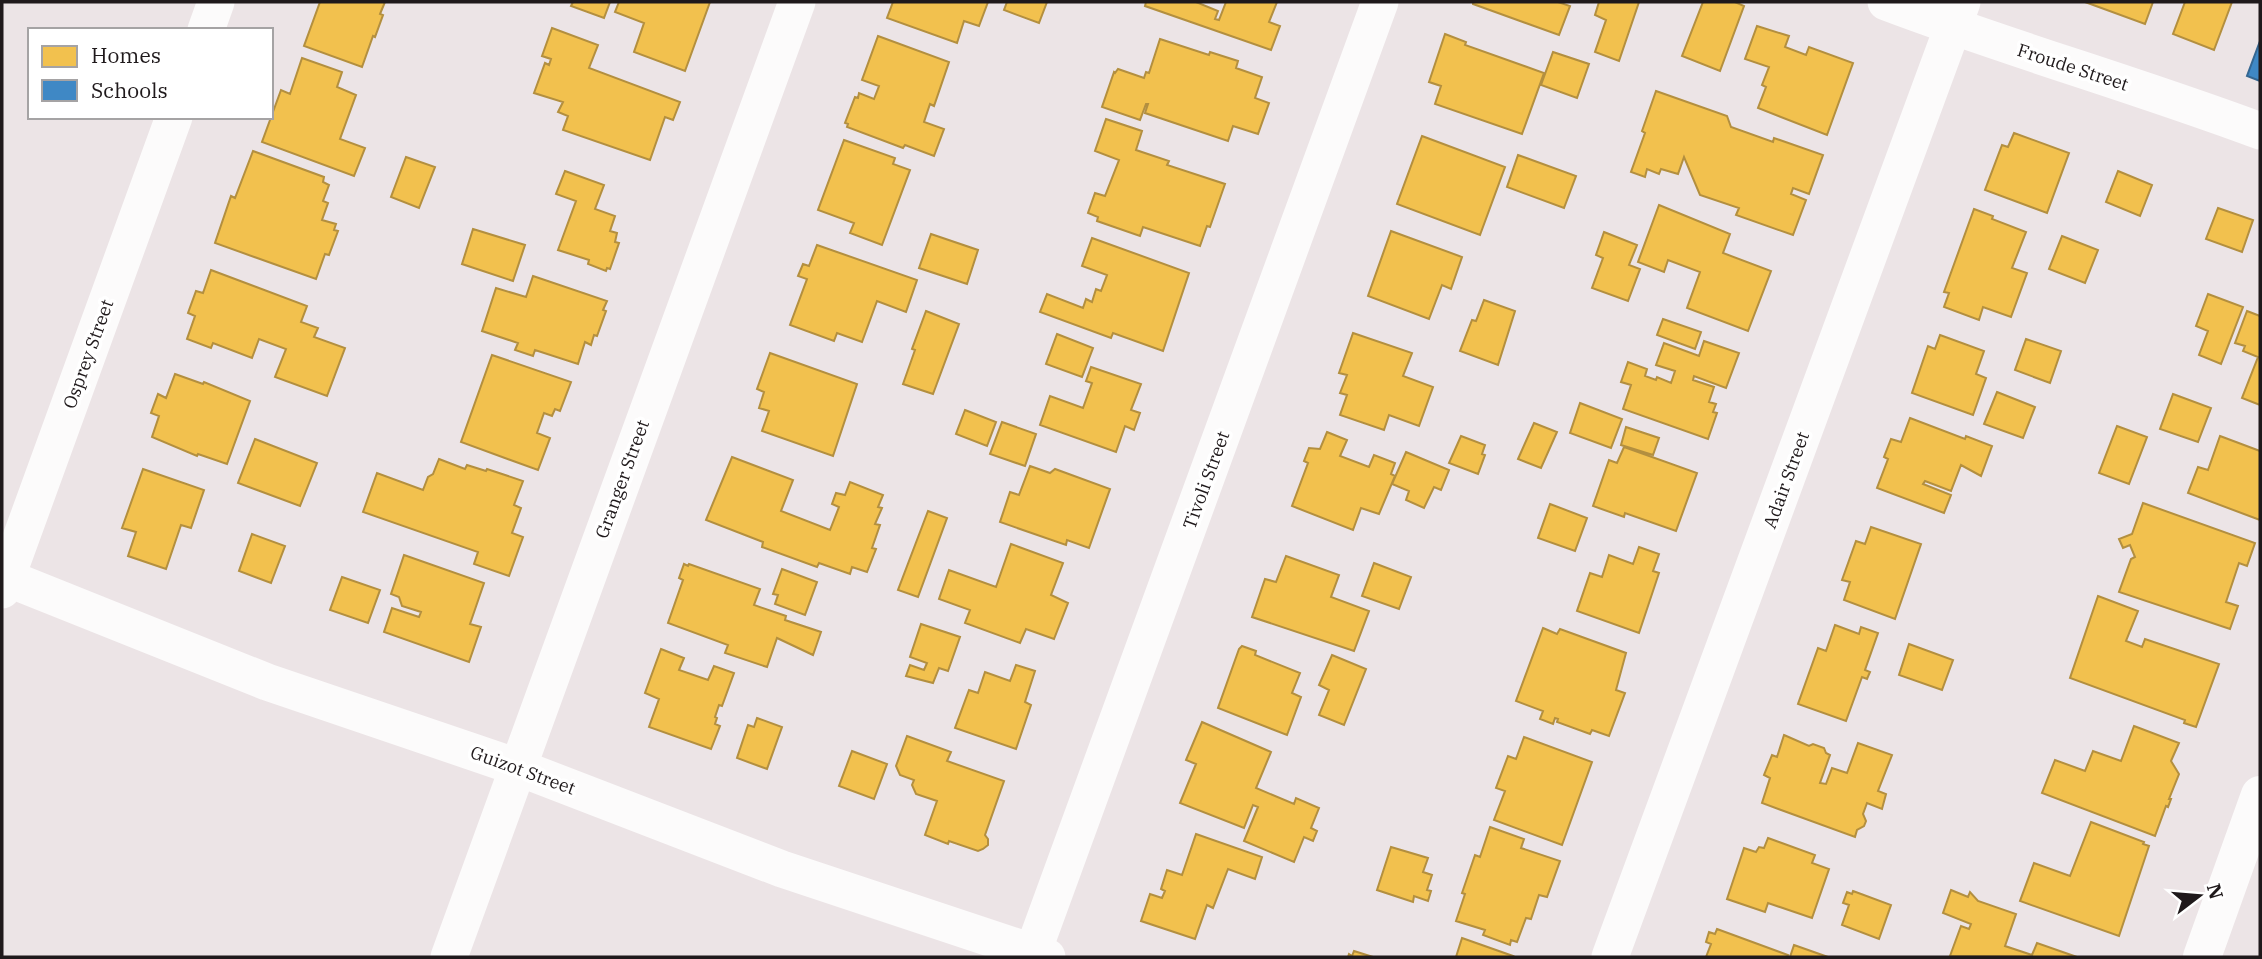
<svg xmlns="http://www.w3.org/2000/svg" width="2262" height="959" font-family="'IBM Plex Serif',serif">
<rect width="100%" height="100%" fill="#ece4e6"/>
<path fill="#f2c14e" stroke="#b38f3f" stroke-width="2" d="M 320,2 L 385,2 L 380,14 L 383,15 L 375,37 L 373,36 L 362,67 L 304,46 Z
M 573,2 L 610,2 L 604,18 L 571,6 Z
M 619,2 L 710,2 L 685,71 L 634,52 L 644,23 L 615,12 Z
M 893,2 L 988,2 L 979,26 L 964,21 L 957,43 L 887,18 Z
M 1007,2 L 1047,2 L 1039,23 L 1004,10 Z
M 1146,2 L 1196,2 L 1218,11 L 1215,19 L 1219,20 L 1226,2 L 1277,2 L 1269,22 L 1280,26 L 1271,50 L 1145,6 Z
M 1473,2 L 1558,2 L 1570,6 L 1559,35 L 1473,4 Z
M 1599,2 L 1639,2 L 1619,61 L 1595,52 L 1606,20 L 1595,15 Z
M 1703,2 L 1735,2 L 1744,6 L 1720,71 L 1682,56 Z
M 2085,2 L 2153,2 L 2145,24 Z
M 2185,2 L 2232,2 L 2214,50 L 2173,34 Z
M 1757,26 L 1789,36 L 1785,47 L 1806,55 L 1809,47 L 1853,63 L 1827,135 L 1758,108 L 1766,87 L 1762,85 L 1769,67 L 1745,59 Z
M 552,28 L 598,45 L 589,68 L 680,102 L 673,120 L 665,117 L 650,160 L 563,130 L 568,116 L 558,112 L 563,102 L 534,93 L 545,63 L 549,65 L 551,59 L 542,56 Z
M 1445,34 L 1466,42 L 1465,45 L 1544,73 L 1522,134 L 1435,104 L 1441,86 L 1429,82 Z
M 878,36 L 949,62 L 934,106 L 930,104 L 924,122 L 944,129 L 934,156 L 905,145 L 903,148 L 847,127 L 848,124 L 845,123 L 855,97 L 858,98 L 859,93 L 874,99 L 879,86 L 862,80 Z
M 1160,39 L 1209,55 L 1210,52 L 1238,61 L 1236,68 L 1262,77 L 1255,98 L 1269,103 L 1258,134 L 1233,126 L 1228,141 L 1145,113 L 1148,104 L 1146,104 L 1140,120 L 1102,107 L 1114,72 L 1115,73 L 1118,69 L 1144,78 L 1146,72 L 1149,73 Z
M 1553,52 L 1589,64 L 1577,98 L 1541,85 Z
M 302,58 L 342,72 L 337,87 L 356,95 L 340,139 L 365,148 L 354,176 L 262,142 L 281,90 L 290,94 Z
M 1656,91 L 1727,116 L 1731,127 L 1773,142 L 1774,138 L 1823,155 L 1809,194 L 1793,188 L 1791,194 L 1806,200 L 1793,235 L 1736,215 L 1739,208 L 1700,195 L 1684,157 L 1678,174 L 1661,169 L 1659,174 L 1647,169 L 1645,177 L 1631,172 L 1645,133 L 1642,131 Z
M 1106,119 L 1142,131 L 1136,150 L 1169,161 L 1167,165 L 1225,184 L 1210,227 L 1207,226 L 1200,246 L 1143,227 L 1140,236 L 1097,221 L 1098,217 L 1088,213 L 1095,193 L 1105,196 L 1119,160 L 1095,151 Z
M 2014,133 L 2069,153 L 2047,213 L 1985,190 L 2002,145 L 2008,147 Z
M 1422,136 L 1505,167 L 1480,235 L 1397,204 Z
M 844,140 L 895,158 L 893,164 L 910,170 L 882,245 L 850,233 L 854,223 L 818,210 Z
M 253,151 L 324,177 L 323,182 L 329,185 L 323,201 L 328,203 L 322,220 L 336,224 L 334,230 L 338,231 L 329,255 L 325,254 L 316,279 L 215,243 L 231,196 L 235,198 Z
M 1518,155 L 1576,176 L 1564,208 L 1507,187 Z
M 406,157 L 435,167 L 419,208 L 391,197 Z
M 565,171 L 604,185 L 595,209 L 615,216 L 610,231 L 617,233 L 615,242 L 619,243 L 610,269 L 607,268 L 606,271 L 588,264 L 589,260 L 558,250 L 576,201 L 556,194 Z
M 2118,171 L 2152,185 L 2140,216 L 2106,202 Z
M 1659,205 L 1730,234 L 1723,253 L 1771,271 L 1748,331 L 1687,308 L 1700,272 L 1668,260 L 1664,272 L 1638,262 Z
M 2218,208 L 2253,220 L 2242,252 L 2206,239 Z
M 1974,209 L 1993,216 L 1992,219 L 2026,232 L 2012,268 L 2027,273 L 2011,317 L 1983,307 L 1979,320 L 1944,307 L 1949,293 L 1944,292 Z
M 473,229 L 525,245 L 513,281 L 462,264 Z
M 1391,231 L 1462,257 L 1451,289 L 1442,285 L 1429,319 L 1368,296 Z
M 1604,232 L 1637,245 L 1629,265 L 1640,269 L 1628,301 L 1592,288 L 1603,258 L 1596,255 Z
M 931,234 L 978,250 L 967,284 L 919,268 Z
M 2062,236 L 2098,250 L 2085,283 L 2049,269 Z
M 1092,238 L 1189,273 L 1163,351 L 1113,333 L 1111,338 L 1040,312 L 1047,294 L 1083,308 L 1086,299 L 1092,302 L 1096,289 L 1101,291 L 1107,275 L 1082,266 Z
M 817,245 L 917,280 L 906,312 L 877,301 L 862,342 L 837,333 L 834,341 L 790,325 L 807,279 L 798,276 L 803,264 L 809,266 Z
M 211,270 L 307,306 L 301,322 L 318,328 L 314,337 L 345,348 L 327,396 L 275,377 L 286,349 L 259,339 L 252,358 L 213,343 L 211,348 L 187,339 L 195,316 L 188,313 L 196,291 L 203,293 Z
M 533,276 L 607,301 L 603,310 L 606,311 L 597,336 L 594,335 L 591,345 L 585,342 L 578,364 L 535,350 L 533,356 L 515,350 L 518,343 L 482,331 L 496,288 L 526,297 Z
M 2208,294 L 2243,307 L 2221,364 L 2199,355 L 2208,331 L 2196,326 Z
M 1484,300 L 1515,311 L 1498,365 L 1460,351 L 1472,320 L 1476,321 Z
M 926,311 L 959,324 L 933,394 L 903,384 L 915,350 L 912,349 Z
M 2247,311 L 2260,316 L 2260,405 L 2242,398 L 2258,357 L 2243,351 L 2245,346 L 2235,343 Z
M 1663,319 L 1701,332 L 1695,349 L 1657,335 Z
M 1353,333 L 1412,353 L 1403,376 L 1433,387 L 1419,426 L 1389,415 L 1384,430 L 1340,415 L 1347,395 L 1340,393 L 1347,375 L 1339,373 Z
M 1057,334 L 1093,348 L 1082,377 L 1046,364 Z
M 1940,335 L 1984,351 L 1976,374 L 1986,378 L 1973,415 L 1912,393 L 1928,346 L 1935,349 Z
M 2026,339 L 2061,351 L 2050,383 L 2015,370 Z
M 1704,341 L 1739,353 L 1726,388 L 1694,376 L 1693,380 L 1714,387 L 1709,402 L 1716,404 L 1713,412 L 1717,413 L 1708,439 L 1623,409 L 1631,385 L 1621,382 L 1628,362 L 1647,369 L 1645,376 L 1656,380 L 1657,377 L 1671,383 L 1675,371 L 1656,365 L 1664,343 L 1699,356 Z
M 770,353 L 857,384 L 833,456 L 762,431 L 769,411 L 759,408 L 764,392 L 757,389 Z
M 492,355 L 571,382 L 560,411 L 555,409 L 552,416 L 544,413 L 537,433 L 550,438 L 538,470 L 461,442 Z
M 1091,367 L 1141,384 L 1131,410 L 1140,413 L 1134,430 L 1125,426 L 1116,452 L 1040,425 L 1050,396 L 1083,408 L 1092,383 L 1086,381 Z
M 175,374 L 203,384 L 204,382 L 250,401 L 227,464 L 198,454 L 197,456 L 152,437 L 159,416 L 151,413 L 158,394 L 166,398 Z
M 1997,392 L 2035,407 L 2023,438 L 1984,424 Z
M 2173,394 L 2211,408 L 2198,442 L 2160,429 Z
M 1580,403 L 1622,419 L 1611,448 L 1570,433 Z
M 965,410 L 996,422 L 987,446 L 956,434 Z
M 1910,418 L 1965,439 L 1966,436 L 1992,446 L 1981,476 L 1961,465 L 1951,491 L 1925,481 L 1923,484 L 1951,495 L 1944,513 L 1877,488 L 1888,459 L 1884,457 L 1891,439 L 1901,442 Z
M 1002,422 L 1036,434 L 1025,466 L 990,454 Z
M 1534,423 L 1557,432 L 1541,468 L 1518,459 Z
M 2117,426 L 2147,437 L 2129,484 L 2099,473 Z
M 1626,427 L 1659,438 L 1653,455 L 1621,445 Z
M 1327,432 L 1347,440 L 1340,456 L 1369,467 L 1374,455 L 1395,463 L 1391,474 L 1395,476 L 1379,514 L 1361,508 L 1353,530 L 1292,506 L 1308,463 L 1304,461 L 1309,448 L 1320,449 Z
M 1461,436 L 1485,445 L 1482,454 L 1485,455 L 1478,474 L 1449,463 Z
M 2220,436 L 2260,451 L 2260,520 L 2188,493 L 2198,467 L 2208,470 Z
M 255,439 L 317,463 L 300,506 L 238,483 Z
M 1624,447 L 1697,473 L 1676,531 L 1625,513 L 1624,517 L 1593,506 L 1609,460 L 1617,463 Z
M 1406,452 L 1449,470 L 1441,490 L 1434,487 L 1424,508 L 1406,500 L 1409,491 L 1392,484 Z
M 732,457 L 793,480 L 781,511 L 830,530 L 839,507 L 832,504 L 836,493 L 845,495 L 850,482 L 883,495 L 878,507 L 882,508 L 875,524 L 880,525 L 872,548 L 876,549 L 867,572 L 852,567 L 850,574 L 819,563 L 817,567 L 762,547 L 763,542 L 706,520 Z
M 439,459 L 465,469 L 467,465 L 486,471 L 487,469 L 523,481 L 514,505 L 521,508 L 512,533 L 523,537 L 509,576 L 474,564 L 478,552 L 363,512 L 377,473 L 423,490 L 428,477 L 433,474 Z
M 1030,466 L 1050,473 L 1055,469 L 1110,489 L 1089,548 L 1067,540 L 1066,545 L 1000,522 L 1010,492 L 1019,495 Z
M 143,469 L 204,490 L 191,528 L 181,525 L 166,569 L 128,556 L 136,532 L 122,528 Z
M 2143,503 L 2255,543 L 2247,566 L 2239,563 L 2226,602 L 2238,606 L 2230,629 L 2119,592 L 2131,559 L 2135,557 L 2130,545 L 2123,548 L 2119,539 L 2132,534 Z
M 1550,504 L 1587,518 L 1575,551 L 1538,538 Z
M 928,511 L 947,518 L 918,597 L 898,590 Z
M 1871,527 L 1921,544 L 1895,619 L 1844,600 L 1850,582 L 1842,580 L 1856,541 L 1865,544 Z
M 252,534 L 285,546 L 271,583 L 239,571 Z
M 1011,544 L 1063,563 L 1051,595 L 1068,603 L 1054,639 L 1026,629 L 1020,643 L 965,623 L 970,610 L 939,599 L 949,570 L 996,587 Z
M 1639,547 L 1659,554 L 1653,571 L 1659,573 L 1639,633 L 1577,611 L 1590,573 L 1602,577 L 1609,555 L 1633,564 Z
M 404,555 L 484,583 L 470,624 L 481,627 L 469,662 L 384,632 L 392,608 L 419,617 L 421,612 L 402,606 L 399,597 L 391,594 Z
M 1286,556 L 1339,575 L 1331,597 L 1369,611 L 1354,651 L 1252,617 L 1265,579 L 1276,582 Z
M 1374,563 L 1411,577 L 1399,609 L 1362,596 Z
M 684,564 L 688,566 L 689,564 L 760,589 L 754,605 L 786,616 L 785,620 L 821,632 L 813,655 L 777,638 L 767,667 L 725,653 L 728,645 L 668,623 L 683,580 L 679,578 Z
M 782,569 L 817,582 L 805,615 L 775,604 L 778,595 L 773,594 Z
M 342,577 L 380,590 L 368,623 L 330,610 Z
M 2098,596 L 2138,611 L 2126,641 L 2142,647 L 2145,639 L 2219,664 L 2196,727 L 2184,723 L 2185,720 L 2070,678 Z
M 921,624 L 960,637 L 948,671 L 939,668 L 933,683 L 906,676 L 910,665 L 924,670 L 927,663 L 910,657 Z
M 1835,625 L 1859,634 L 1861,627 L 1878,633 L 1865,670 L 1870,672 L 1867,679 L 1862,677 L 1846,721 L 1798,704 L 1818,648 L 1826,651 Z
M 1543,628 L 1557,634 L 1560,629 L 1626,653 L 1616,690 L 1625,693 L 1609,736 L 1592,730 L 1590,734 L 1557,722 L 1558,719 L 1555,718 L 1553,724 L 1540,719 L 1543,711 L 1516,701 Z
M 1909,644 L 1953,660 L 1942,690 L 1899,675 Z
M 1242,646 L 1256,651 L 1255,655 L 1300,673 L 1292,693 L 1301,697 L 1287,735 L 1218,708 L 1239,649 Z
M 661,649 L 684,658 L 679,670 L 708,680 L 714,666 L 734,673 L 722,706 L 719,705 L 715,717 L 717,718 L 715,724 L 720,726 L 711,749 L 649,727 L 659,699 L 645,693 Z
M 1332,655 L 1366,669 L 1344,725 L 1319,715 L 1329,690 L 1319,685 Z
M 1016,665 L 1035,671 L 1025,702 L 1031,705 L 1016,749 L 955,728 L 969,690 L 978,693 L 985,672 L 1010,681 Z
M 757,718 L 782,727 L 767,769 L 737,758 L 748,725 L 754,727 Z
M 1202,722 L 1271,752 L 1256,788 L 1294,804 L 1296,798 L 1319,808 L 1311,828 L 1317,831 L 1313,841 L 1304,837 L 1294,862 L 1244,841 L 1258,807 L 1253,805 L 1244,828 L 1180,803 L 1196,764 L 1186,760 Z
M 2134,726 L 2179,743 L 2171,761 L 2179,774 L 2169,799 L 2171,799 L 2168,807 L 2166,806 L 2155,836 L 2042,793 L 2055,760 L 2085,771 L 2093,751 L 2121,761 Z
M 1784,735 L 1809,746 L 1813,744 L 1824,748 L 1826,753 L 1830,755 L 1820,783 L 1826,784 L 1832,768 L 1847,773 L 1858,743 L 1892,755 L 1878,791 L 1886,794 L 1882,809 L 1867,803 L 1863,814 L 1866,821 L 1864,826 L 1857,830 L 1855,837 L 1762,803 L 1770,778 L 1764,775 L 1772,755 L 1777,757 Z
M 907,736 L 951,752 L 947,761 L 1004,781 L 985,835 L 988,839 L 988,845 L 983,849 L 978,851 L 949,841 L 948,844 L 925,835 L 937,801 L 916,794 L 912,785 L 914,780 L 900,775 L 896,766 Z
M 1524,737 L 1592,762 L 1562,845 L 1494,820 L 1505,791 L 1496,788 L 1508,756 L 1516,759 Z
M 852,751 L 887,764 L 874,799 L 839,786 Z
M 2091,822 L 2144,842 L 2143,844 L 2149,846 L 2119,936 L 2020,901 L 2034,863 L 2070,876 Z
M 1490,827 L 1524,839 L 1521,848 L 1560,861 L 1547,897 L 1539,895 L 1531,919 L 1526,918 L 1517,942 L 1511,940 L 1510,945 L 1483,935 L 1485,930 L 1456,921 L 1465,894 L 1462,893 L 1475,855 L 1480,857 Z
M 1196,834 L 1262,857 L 1255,879 L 1228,869 L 1213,908 L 1207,905 L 1195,939 L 1141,921 L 1150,894 L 1162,898 L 1165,891 L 1161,889 L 1167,870 L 1182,875 Z
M 1768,838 L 1815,855 L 1812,863 L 1829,869 L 1812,918 L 1768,903 L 1765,912 L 1727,899 L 1744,848 L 1756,852 L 1759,847 L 1764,848 Z
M 1391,847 L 1428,858 L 1423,872 L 1432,875 L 1427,890 L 1431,891 L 1428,901 L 1414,896 L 1413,902 L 1377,890 Z
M 1951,890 L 1968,897 L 1970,892 L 1978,901 L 2016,914 L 2005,946 L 2032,955 L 2037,943 L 2077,957 L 1950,956 L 1961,926 L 1969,929 L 1971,924 L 1943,913 Z
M 1853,891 L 1891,905 L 1879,939 L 1842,925 L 1849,905 L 1843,903 L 1847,892 L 1852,894 Z
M 1717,929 L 1788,955 L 1787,957 L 1706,957 L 1711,944 L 1706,942 L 1709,932 L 1715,934 Z
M 1462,938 L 1513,956 L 1512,957 L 1456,957 Z
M 1794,945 L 1828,957 L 1790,957 Z
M 1354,951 L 1373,957 L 1348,957 L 1349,954 L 1352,956 Z"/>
<path fill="#3f88c5" stroke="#356792" stroke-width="2" d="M 2260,41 L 2260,81 L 2247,76 Z"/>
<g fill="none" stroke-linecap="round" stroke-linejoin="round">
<path stroke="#fcfbfb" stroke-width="37" d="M 1886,2 C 2010,49 2137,85 2260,131
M 206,30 L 216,2
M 2,576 L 267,682 L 517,767 L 782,869 L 1047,957
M 2,590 L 174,117
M 449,957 L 797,2
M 1031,957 L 1380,2
M 1610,957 L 1962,2"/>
<path stroke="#fcfbfb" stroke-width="38" d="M 2202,957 L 2260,795"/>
</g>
<g text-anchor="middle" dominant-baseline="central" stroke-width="7" stroke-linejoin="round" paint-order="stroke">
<g font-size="18" fill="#1f191b" stroke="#fff">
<text transform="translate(2073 67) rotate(18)">Froude Street</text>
<text transform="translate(88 354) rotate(-70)">Osprey Street</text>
<text transform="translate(622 479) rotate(-70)">Granger Street</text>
<text transform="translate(1206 480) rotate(-70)">Tivoli Street</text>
<text transform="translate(1786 480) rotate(-70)">Adair Street</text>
<text transform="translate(523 770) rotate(20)">Guizot Street</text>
</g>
</g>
<rect width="2262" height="959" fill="none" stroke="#1f191b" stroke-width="7"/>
<rect x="28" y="28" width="245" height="91" fill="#ffffff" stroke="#a5a3a4" stroke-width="2"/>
<rect x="42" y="46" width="35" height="21" fill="#f2c14e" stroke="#a5a3a4" stroke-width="2"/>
<text x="91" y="63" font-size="21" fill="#1f191b">Homes</text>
<rect x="42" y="80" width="35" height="21" fill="#3f88c5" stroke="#a5a3a4" stroke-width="2"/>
<text x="91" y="98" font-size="21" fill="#1f191b">Schools</text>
<g transform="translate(2199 896) rotate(74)" stroke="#ffffff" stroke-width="5" paint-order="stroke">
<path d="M0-5L12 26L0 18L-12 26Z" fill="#1f191b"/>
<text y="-10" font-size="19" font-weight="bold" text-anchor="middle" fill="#1f191b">N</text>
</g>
</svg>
